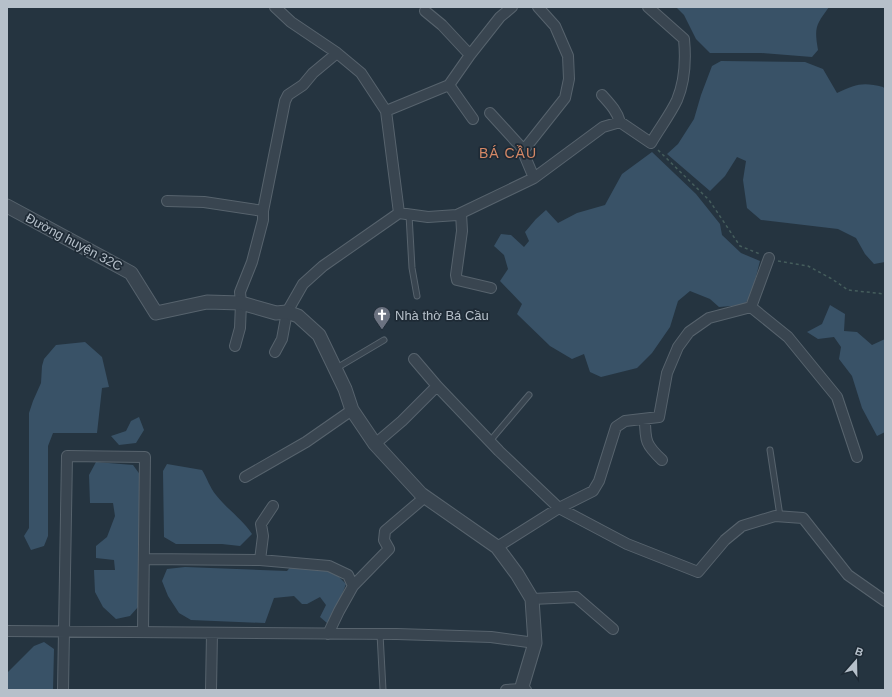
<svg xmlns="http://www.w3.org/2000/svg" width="892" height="697" font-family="Helvetica,sans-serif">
<rect width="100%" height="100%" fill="#253440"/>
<path fill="#395267" d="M 676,7 L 829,7 C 816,25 814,27 818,50 L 812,57 L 761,53 L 710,53 L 696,39 L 684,15 Z
M 721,61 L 805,62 L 823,69 L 837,93 C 856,84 863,82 883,87 L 885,89 L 885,262 L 874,264 L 865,254 L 856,238 L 838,229 L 761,220 L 747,208 L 743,180 L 746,161 L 737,157 L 725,176 L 710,191 L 667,154 L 678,144 L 694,119 L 701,95 L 712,66 Z
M 652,152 L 696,194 L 720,224 L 722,235 L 741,253 L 760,261 L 751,296 L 744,305 L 719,307 L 710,299 L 690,291 L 678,301 L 670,327 L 652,353 L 637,368 L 601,377 L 590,372 L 584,354 L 572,359 L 550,346 L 517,314 L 522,304 L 500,281 L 508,269 L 504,255 L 494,246 L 501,234 L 511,235 L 524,247 L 529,241 L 525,232 L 536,219 L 546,210 L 558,223 L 577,213 L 605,205 L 622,174 Z
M 830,305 L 845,314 L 844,331 L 857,332 L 872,345 L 885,339 L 885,432 L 877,436 L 862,408 L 852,376 L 839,359 L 841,347 L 834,337 L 818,339 L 807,332 L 822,324 Z
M 85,342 L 102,357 L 109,387 L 102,388 L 97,433 L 53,433 L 48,446 L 48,536 L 44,546 L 31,550 L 24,536 L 29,528 L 29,413 L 33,401 L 41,383 L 42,366 L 44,359 L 56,345 Z
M 139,417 L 144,430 L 136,443 L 119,445 L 111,436 L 126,431 L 131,421 Z
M 96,462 L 133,465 L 141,476 L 138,607 L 130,616 L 116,619 L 103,607 L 95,592 L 94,570 L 115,570 L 114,560 L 96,558 L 96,546 L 107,537 L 115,516 L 113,503 L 90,503 L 89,475 Z
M 167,464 L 202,470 C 207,478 210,488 216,495 C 227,509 242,519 252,534 L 240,546 L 222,544 L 176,544 L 164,537 L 163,471 Z
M 292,565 L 312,565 L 338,576 L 346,584 L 334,615 L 327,623 L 320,617 L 326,605 L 320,597 L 307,604 L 302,604 L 294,596 L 274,598 L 265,623 L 191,620 L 179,613 L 168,596 L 162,581 L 167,569 L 185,567 L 287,571 Z
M 44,642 L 54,649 L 53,690 L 7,690 L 7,673 L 34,646 Z"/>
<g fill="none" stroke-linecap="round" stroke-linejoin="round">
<defs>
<path id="service" d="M 409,215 L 412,268 L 417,296
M 335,369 L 384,340
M 490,441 L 529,395
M 770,450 L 780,516
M 380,634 L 383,690"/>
<path id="minor" d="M 275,7 L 291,22 L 337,53 L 361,73 L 386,111 L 399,213
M 425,11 L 442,25 L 470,55
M 449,85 L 473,119
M 602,95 C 610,104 617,111 620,122
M 386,111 L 449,85 L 470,55 L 500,17 L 512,7
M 490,113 L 521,147 L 534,178
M 523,151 L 565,98 L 569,79 L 568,56 L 555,26 L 538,7
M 167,201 L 204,202 L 263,211
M 461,213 L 462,231 L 456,275 L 457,280 L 491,288
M 751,307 L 788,337 L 837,397 L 857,457
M 751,307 L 769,258
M 235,346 L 240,328 L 241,303 L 240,292 L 252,262 L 263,220 L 263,211 L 285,101 L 288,95 L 303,85 L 313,73 L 337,53
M 275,352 L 282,339 L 287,312 L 303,284 L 323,266 L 399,213 L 428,217 L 457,215 L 534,178 L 603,127 L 620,122 L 651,143 C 659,129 670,115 677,100 C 685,81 686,60 684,39 L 648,7
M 414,359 L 437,386 L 499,451 L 559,508 L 627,544 L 698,572 L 725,540 L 742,526 L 775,516 L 803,518 L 848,575 L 885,601
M 645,419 C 645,441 646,445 662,460
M 375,444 L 402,421 L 437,386
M 245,477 L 306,442 L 352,410
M 497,547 L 559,508 L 593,491 L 599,481 L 616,427 L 625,421 L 659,417 L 667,373 L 678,347 L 689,332 L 709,318 L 751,307
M 144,559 L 260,560 L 329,566 L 348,575 L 353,586 L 339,611 L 328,634
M 260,560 L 263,536 L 261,524 L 273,506
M 353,586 L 389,549 L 384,540 L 385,531 L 425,497
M 532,599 L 576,597 L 613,629
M 7,631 L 397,634 L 491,637 L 535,643
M 63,690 L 67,456 L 145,457 L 143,632
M 211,690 L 212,633
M 506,690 L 522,689 L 526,690"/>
<path id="tertiary" d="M 7,206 L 131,273 L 156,313 L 207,302 L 241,303 L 276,313 L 287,312 L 298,316 L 319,335 L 345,389 L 352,410 L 375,444 L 421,494 L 497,547 L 517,574 L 532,599 L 535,643 L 521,690"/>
</defs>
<use href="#service" stroke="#57636d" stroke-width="7"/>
<use href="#minor" stroke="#57636d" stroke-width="12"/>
<use href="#tertiary" stroke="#57636d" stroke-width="15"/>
<path stroke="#455d5c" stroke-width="1.5" stroke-dasharray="3 3" stroke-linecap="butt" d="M 658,150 L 709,200 L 740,246 L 760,254
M 778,261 L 808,266 L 832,279 L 848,290 L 885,294"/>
<use href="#service" stroke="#394550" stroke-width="5"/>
<use href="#minor" stroke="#394550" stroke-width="10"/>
<use href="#tertiary" stroke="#394550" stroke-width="13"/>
</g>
<defs>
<symbol id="church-pin" viewBox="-11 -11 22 30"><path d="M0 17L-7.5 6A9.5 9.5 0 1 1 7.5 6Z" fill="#6b7280" stroke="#1e2a35"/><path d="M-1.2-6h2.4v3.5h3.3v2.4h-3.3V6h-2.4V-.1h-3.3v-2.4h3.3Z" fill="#fff"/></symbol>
</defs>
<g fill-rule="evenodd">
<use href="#church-pin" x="372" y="305" width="20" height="27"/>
</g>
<g text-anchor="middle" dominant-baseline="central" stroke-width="3.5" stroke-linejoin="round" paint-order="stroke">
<g font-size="13" fill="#b6c0ca" stroke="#1e2a35">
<text transform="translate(74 242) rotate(28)">Đường huyện 32C</text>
</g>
<g font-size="13" fill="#b6c0ca" stroke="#1e2a35" text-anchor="start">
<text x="395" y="315">Nhà thờ Bá Cầu</text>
</g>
<g font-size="14" letter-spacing="1" fill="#d58866" stroke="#1e2a35">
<text x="508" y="153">BÁ CẦU</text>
</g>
</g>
<rect width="892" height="697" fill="none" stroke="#b6c0ca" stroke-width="16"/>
<g transform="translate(856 661) rotate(20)" stroke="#1e2a35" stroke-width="3" paint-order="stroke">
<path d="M0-3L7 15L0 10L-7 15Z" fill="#b6c0ca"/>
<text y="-6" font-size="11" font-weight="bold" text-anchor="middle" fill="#b6c0ca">B</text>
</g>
</svg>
